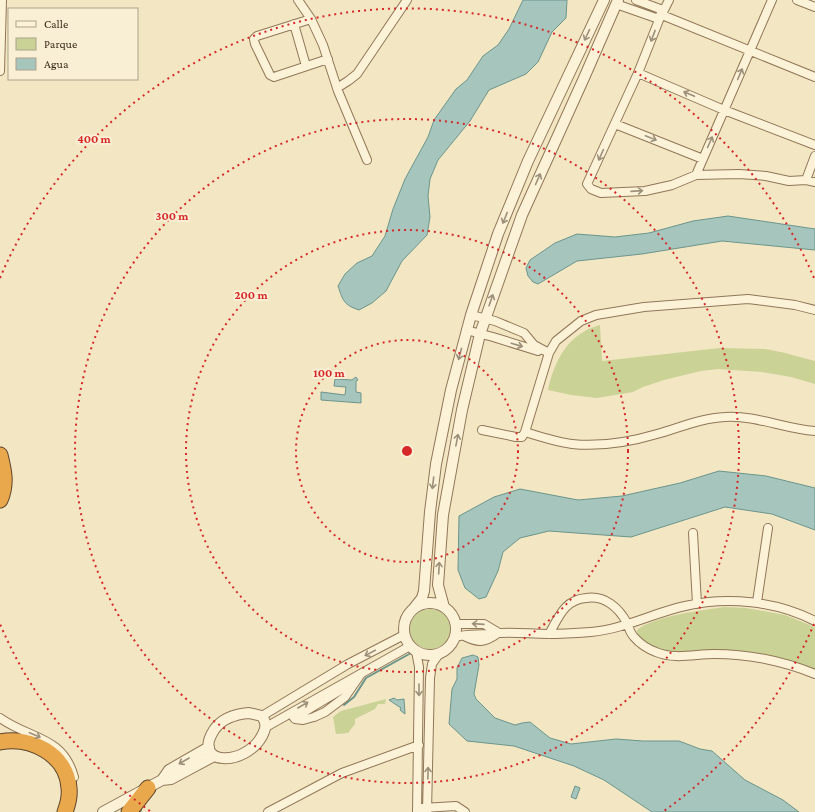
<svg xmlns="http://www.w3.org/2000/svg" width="815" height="812" font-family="'Crimson Pro',serif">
<rect width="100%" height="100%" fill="#f3e6c3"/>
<path fill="#cad296" d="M 600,325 L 602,361 L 720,348 L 765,349 L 781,352 L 815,361 L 815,384 L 791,377 L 762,372 L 718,369 L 701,371 L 664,380 L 643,387 L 633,392 L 597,398 L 571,395 L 548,390 C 553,367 563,343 585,331 C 589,328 595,327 600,325 Z
M 725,607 L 746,608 L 785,615 L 815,627 L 815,670 C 791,660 766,653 741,651 C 710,648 672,660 645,642 C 640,639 637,636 637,630 C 654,616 703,610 725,607 Z
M410 629a20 20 0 1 1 40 0a20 20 0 1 1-40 0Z
M 386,699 L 385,704 L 378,704 L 375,709 L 355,719 L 355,724 L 348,733 L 336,734 L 333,717 L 341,711 Z"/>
<path fill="#a6c5bd" stroke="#6b958b" d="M 523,0 L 567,0 L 566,18 L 552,32 L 538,62 L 526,74 L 489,90 L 470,121 L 438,160 L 430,179 L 428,196 L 430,217 L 427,235 L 402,261 L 386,291 L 372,303 L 359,310 C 344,305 343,301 338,286 L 345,274 L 357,263 L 372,256 L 385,236 L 393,209 L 405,179 L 428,137 L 434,120 L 456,89 L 467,80 L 483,56 L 498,45 L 509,29 Z
M 728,216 L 815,229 L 815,250 L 722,241 L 642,254 L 577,261 L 538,284 L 533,282 L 528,276 L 526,268 L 530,260 L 555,243 L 577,234 L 615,237 L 649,233 L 693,221 Z
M 356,377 L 358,380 L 356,381 L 356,392 L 361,393 L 361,403 L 321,400 L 321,392 L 345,395 L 346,387 L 334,386 L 335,379 L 352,380 Z
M 719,471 L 766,476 L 815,488 L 815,530 L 772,514 L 725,507 L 631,537 L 549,531 L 520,538 L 503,552 L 498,571 L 486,597 L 479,599 L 465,588 L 458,570 L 459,516 L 494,497 L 520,489 L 578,500 L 622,496 L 680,483 Z
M 473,655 L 478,657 L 479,665 L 474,694 L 476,699 L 495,718 L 515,725 L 522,723 L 530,722 L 550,738 L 571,744 L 616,739 L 643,741 L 679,741 L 700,749 L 712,751 L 745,780 L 783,800 L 799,812 L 652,812 L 604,780 L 574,766 L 514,746 L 467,741 L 449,724 L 452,689 L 457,679 L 457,668 L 462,658 Z
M 394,698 L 397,700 L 404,699 L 405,714 L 400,710 L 401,708 L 389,700 Z
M 575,786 L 580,788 L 576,799 L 571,797 Z"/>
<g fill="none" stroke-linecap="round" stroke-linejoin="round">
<path stroke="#6b958b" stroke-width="2" d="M 344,705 L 354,697 L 366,678 L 411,653
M 140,812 L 141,810"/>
<defs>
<path id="minor" d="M 298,0 L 311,19 L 323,45 L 338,91 L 367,160
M 636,0 L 660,9 L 662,15
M 669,0 L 659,20 L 638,73 L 587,184 L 591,189 L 601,193 L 645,191 L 672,185 L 696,175 L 739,174 L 766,176 L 789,181 L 806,180 L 815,182
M 797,0 L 815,7
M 616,4 L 656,18 L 662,15 L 815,77
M 311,19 L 257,36 L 254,39 L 255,44 L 270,75 L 274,77 L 328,59
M 294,24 L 306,66
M 0,71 L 2,0
M 638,73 L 724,110 L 815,145
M 337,88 L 348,81 L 357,74 L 407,0
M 615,124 L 703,159
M 696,175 L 772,0
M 806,180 L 815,156
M 471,315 L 495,321 L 524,333 L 534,345 L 549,353
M 466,330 L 493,337 L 538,351
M 482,430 L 516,437 L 522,437 L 525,432 L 549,353 L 556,341 L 581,321 L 596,315 L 644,307 L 748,299 L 795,305 L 815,310
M 525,432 C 541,437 556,442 572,444 C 601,447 630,442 657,434 C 679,428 701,418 725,417 C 756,415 784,429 815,431
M 693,533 L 697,604
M 757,602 L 768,528
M 456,624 L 484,624 L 499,633
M 549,634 C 559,617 564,600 586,598 C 605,595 619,608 627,623 C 629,628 630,633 634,637 C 640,644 648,649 656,652 C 675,660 695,654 714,654 C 748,654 783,661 815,674
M 464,636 C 478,643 484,643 497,634
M 455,637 C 466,634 476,635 488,634 C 492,634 496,633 500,633 C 516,632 532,634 548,634 C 563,634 577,633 591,632 C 624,629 653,613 685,606 C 727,596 776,601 815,621
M 416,651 L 419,667 L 417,812
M 262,716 L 348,664 L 404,635
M 0,718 C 29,739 63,736 74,777
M 294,718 L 344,688
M 295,719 L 303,720 L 314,717 L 325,712 L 345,697 L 361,674
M 266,727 L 410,646
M 422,808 L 456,806 L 465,812
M 268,812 L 342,773 L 419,745
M 427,812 L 430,678 L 432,664 L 439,654"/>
<path id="tertiary" d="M404 629a26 26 0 1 1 52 0a26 26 0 1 1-52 0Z
M 444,607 L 438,585 L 443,515 L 462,410 L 480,334 L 522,215 L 584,78 L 618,0
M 414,608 L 422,598 L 424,591 L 430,512 L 436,464 L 451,390 L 471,315 L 498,234 L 528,161 L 604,0
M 249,713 L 262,716 C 267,724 266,728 262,736 C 245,767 191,766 214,730 C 222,718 236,714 249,713 Z
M 162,780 L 171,779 L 214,756
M 103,812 L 162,780 L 169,770 L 209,747"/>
<path id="motorway" d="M 0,455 C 4,471 7,484 0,500
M 0,742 C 30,736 67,754 69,788 C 70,796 68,804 65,812
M 129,812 L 148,788"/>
</defs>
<use href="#minor" stroke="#907757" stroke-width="10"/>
<use href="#tertiary" stroke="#907757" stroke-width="12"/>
<use href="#motorway" stroke="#5d442c" stroke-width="17"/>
<use href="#minor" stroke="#fcf2d8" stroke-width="8"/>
<use href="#tertiary" stroke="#fcf2d8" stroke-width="10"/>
<use href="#motorway" stroke="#eaa84c" stroke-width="15"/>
</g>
<defs><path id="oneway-shaft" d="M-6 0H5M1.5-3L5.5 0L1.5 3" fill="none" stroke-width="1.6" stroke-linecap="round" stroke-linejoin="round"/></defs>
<g stroke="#9d907a">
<use href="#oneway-shaft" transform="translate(587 35) rotate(115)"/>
<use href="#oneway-shaft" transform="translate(653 36) rotate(111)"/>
<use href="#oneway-shaft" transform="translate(740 74) rotate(-67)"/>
<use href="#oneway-shaft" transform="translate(689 94) rotate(-157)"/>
<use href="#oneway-shaft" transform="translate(651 138) rotate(22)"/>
<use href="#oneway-shaft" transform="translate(710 142) rotate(-66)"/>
<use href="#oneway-shaft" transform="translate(601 155) rotate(114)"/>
<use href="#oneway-shaft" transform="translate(538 179) rotate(-66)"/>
<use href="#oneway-shaft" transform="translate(637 191) rotate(-4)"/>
<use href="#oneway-shaft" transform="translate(505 218) rotate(112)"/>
<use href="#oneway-shaft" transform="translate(491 300) rotate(-71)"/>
<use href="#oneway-shaft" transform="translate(517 345) rotate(16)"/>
<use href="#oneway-shaft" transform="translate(460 354) rotate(105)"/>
<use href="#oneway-shaft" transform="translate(457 440) rotate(-79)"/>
<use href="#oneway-shaft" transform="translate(433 483) rotate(97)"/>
<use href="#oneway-shaft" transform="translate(439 568) rotate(-87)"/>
<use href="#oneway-shaft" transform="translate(478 624) rotate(-176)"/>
<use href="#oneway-shaft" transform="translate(370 653) rotate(152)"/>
<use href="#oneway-shaft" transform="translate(419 690) rotate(90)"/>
<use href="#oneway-shaft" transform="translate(303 705) rotate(-30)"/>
<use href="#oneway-shaft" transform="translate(35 735) rotate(23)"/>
<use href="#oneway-shaft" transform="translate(184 761) rotate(150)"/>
<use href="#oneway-shaft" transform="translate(428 773) rotate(-89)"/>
</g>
<g fill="none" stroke="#d62828" stroke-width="2" stroke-dasharray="2 4">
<circle cx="407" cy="451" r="111"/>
<circle cx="407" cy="451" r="221"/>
<circle cx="407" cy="451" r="332"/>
<path d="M814 624A442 442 0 0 1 664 811M150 811A442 442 0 0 1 0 624M0 278A442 442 0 0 1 814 278"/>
</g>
<circle cx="407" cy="451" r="6" fill="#d62828" stroke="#f9efd4" stroke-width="2"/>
<g font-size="12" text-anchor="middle" font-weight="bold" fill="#d62828" stroke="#f9efd4" stroke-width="4" stroke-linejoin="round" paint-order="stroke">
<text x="94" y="143">400 m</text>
<text x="172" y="220">300 m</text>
<text x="251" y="299">200 m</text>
<text x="329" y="377">100 m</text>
</g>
<rect x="8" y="8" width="130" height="72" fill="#f9efd4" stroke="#aea28b"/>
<rect x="16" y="21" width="20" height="6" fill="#fcf2d8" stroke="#aea28b"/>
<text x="44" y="28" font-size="12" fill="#3e2e1d">Calle</text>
<rect x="16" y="38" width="20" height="12" fill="#cad296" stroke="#aea28b"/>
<text x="44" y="48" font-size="12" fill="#3e2e1d">Parque</text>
<rect x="16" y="58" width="20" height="12" fill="#a6c5bd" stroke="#aea28b"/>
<text x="44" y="68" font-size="12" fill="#3e2e1d">Agua</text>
</svg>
